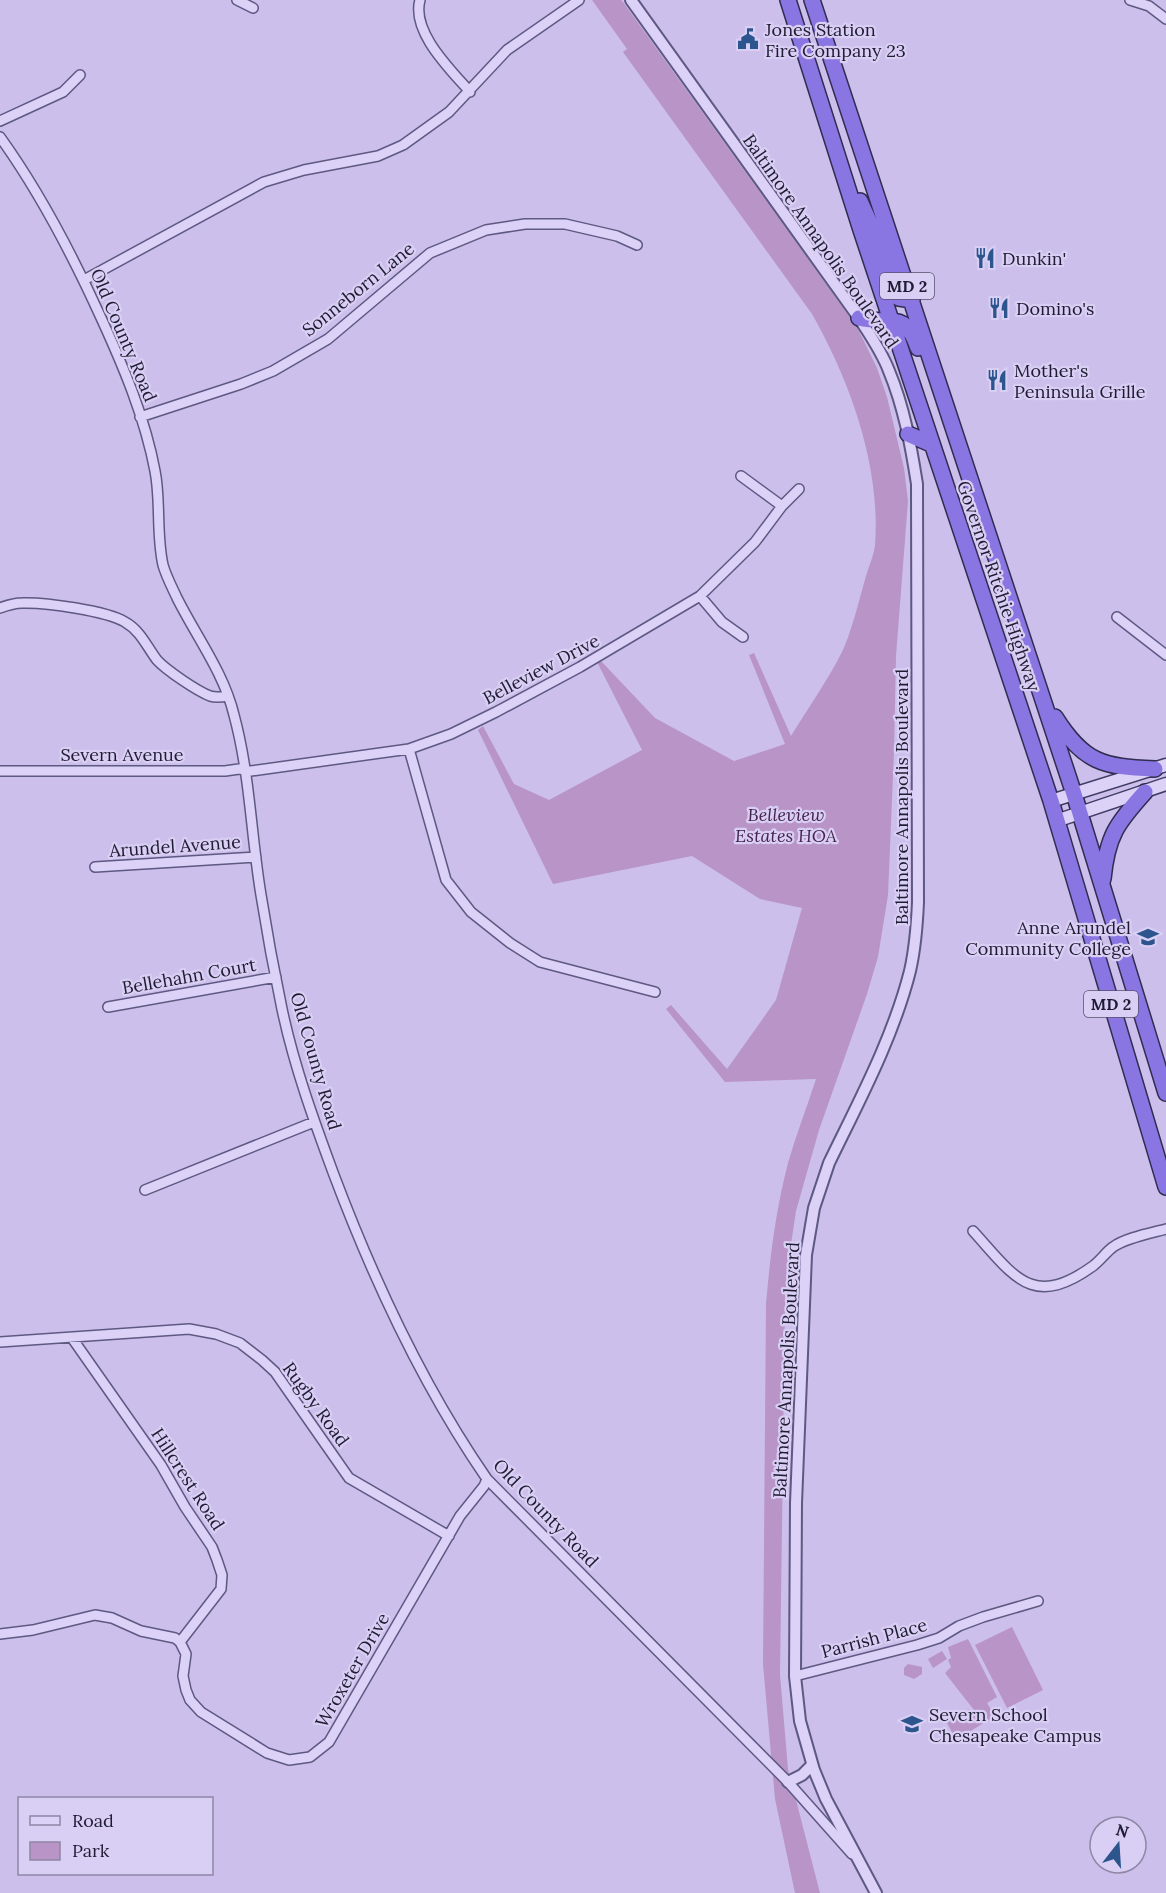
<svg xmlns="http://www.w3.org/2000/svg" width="1166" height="1893" font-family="Lora,serif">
<rect width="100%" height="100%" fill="#ccbfeb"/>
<path fill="#b894c7" d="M 592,0 L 621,0 L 623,2 L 857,327 L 877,368 L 887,397 L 904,468 L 908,501 L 896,656 L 894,752 L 888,895 L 878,957 L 867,994 L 819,1130 L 796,1211 L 788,1264 L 785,1300 L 780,1675 L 788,1769 L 820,1893 L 795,1893 L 775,1799 L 763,1664 L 766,1304 C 770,1257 776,1209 788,1163 C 796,1135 807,1107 816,1079 L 725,1082 L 666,1009 L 671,1005 L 727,1069 L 776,1000 L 802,908 L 760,899 L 692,856 L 553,884 L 478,730 L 483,726 L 514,784 L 549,800 L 642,750 L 597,662 L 601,661 L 655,718 L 734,761 L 785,744 L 749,655 L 754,653 L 791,736 C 808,708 828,680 843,650 C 853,627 859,600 866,576 C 869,566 874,555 875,545 C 881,466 850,381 812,314 L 623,52 L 627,49 Z
M 1012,1627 L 1043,1690 L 1007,1708 L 975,1645 Z
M 968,1639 L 997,1697 L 987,1703 L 995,1716 L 956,1740 L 947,1723 L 969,1709 L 971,1711 L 974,1710 L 945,1673 L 951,1667 L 948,1660 L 951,1658 L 948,1647 Z
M 942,1651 L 947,1659 L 933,1668 L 928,1659 Z
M 908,1664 L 922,1667 L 922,1674 L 914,1679 L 904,1675 L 904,1668 Z"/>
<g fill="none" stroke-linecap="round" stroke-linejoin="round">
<defs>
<path id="minor" d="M 237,0 L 253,8
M 420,0 C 411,32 451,70 470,92
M 1130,0 L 1149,6 L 1166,19
M 0,121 L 63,92 L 80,75
M 0,137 C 41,194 73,256 102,320 C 124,368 145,418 155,471 C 161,501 156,534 163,565 C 166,576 172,587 177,598 C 196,636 224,673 234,715 C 250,774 251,835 261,895 C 267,933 274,971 282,1009 C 294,1066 314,1121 334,1175 C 374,1281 422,1385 487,1479 L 788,1782 L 852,1854
M 84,280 L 264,182 L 304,170 L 378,156 L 403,145 L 449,112 L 507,50 L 579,0
M 140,417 L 241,384 L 273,371 L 328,339 L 430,253 L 486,230 L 525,224 L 565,224 L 617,236 L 637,245
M 741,476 L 782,506
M 700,596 L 722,622 L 743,637
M 0,608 C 8,605 14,603 22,603 C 45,602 107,611 125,622 C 141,631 147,647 157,660 C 166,670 197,691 210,696 C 216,698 222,697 228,696
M 1117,617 L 1166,655
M 409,749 L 446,880 L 471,912 L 510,943 L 540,962 L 655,992
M 0,771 L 225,771 L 239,769 L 251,771 L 409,749 L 451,734 L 496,712 L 580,667 L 700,596 L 755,542 L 782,506 L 799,489
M 95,867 L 256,857
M 108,1007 L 276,977
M 145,1190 L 314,1122
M 973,1231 C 1014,1276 1032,1310 1093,1266 C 1101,1260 1106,1252 1113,1247 C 1125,1238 1151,1233 1166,1229
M 72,1338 L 161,1465 L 185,1507 L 212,1547 L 217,1560 L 222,1575 L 221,1589 L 180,1642
M 0,1342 L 189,1329 L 216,1334 L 240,1343 L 262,1360 L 275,1372 L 349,1478 L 449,1536
M 0,1634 L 33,1630 L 95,1615 L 112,1618 L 141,1631 L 175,1638 L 180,1642 L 186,1654 L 183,1676 L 186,1690 L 190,1700 L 201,1712 L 267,1753 L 289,1760 L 310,1757 L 329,1742 L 460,1516 L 484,1486 L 487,1479
M 795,1676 L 917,1645 L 939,1638 L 959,1626 L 983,1617 L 1038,1601"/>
<path id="tertiary" d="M 631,0 L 859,318 C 870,335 882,352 889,371 C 904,407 911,446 917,484 L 918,902 C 917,925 915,949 910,971 C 893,1038 859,1101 829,1163 L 814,1208 L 806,1255 L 796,1503 L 795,1676 L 800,1721 L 814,1770 L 826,1799 L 876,1893
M 788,1782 L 802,1775 L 812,1765"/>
<path id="secondary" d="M 1051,801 L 1166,765
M 1056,821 L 1166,784"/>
<path id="trunk" d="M 788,0 L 861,230 L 1051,801 L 1166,1187
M 812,0 L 1074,794 L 1166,1093
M 860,201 L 875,234 L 894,295 L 899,298 L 912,300
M 859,318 C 890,326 905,309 918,348
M 908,434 L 931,444
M 1055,717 C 1084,763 1103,767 1155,769
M 1103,879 C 1107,836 1117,823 1145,792"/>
</defs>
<use href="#minor" stroke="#5d5982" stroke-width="12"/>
<use href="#tertiary" stroke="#5d5982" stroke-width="14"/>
<use href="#secondary" stroke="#3f3c64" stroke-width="15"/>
<use href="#trunk" stroke="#2f2d50" stroke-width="18"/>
<use href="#minor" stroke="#dcd1f6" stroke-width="9"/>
<use href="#tertiary" stroke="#dcd1f6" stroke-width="10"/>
<use href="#secondary" stroke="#dcd1f6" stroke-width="12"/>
<use href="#trunk" stroke="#8a76e2" stroke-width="15"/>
</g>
<defs>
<symbol id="civic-bare" viewBox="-9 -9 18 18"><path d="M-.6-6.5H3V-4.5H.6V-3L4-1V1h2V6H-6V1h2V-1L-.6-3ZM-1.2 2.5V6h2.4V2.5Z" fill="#2c558d" stroke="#d9cef3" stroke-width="2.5" paint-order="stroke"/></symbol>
<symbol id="restaurant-bare" viewBox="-9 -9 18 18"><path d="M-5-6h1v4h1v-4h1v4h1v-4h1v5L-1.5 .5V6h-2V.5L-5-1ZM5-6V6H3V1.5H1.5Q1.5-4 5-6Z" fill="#2c558d" stroke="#d9cef3" stroke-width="2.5" paint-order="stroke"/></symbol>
<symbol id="university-bare" viewBox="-9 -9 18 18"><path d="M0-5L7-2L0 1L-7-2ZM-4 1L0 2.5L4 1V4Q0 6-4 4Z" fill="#2c558d" stroke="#d9cef3" stroke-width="2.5" paint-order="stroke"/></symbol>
<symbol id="school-bare" viewBox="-9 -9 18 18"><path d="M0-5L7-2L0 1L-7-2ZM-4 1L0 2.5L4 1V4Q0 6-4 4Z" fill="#2c558d" stroke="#d9cef3" stroke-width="2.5" paint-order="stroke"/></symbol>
</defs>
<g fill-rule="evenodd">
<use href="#civic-bare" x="733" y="24" width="30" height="30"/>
<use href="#restaurant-bare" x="970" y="243" width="30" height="30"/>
<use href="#restaurant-bare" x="984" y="293" width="30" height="30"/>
<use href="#restaurant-bare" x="982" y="365" width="30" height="30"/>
<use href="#university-bare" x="1133" y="922" width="30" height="30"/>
<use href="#school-bare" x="897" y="1709" width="30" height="30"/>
</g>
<g text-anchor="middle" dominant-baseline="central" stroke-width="4.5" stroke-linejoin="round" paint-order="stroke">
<g fill="#d9cef3" stroke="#56516c" stroke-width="1.5">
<rect x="880" y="273" width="54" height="26" rx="4.5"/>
<rect x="1084" y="991" width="54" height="26" rx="4.5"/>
</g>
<g font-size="16" font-weight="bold" fill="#1e1c32">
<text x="907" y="286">MD 2</text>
<text x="1111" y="1004">MD 2</text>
</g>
<g font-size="18" fill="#1e1c32" stroke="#d9cef3" text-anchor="start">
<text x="765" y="29">Jones Station<tspan x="765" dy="21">Fire Company 23</tspan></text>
<text x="1002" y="258">Dunkin'</text>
<text x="1016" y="308">Domino's</text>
<text x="1014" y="370">Mother's<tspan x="1014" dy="21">Peninsula Grille</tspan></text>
<text x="1131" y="927" text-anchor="end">Anne Arundel<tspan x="1131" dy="21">Community College</tspan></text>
<text x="929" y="1714">Severn School<tspan x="929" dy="21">Chesapeake Campus</tspan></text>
</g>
<g font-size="18" fill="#1e1c32" stroke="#d9cef3">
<text transform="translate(821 241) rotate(55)">Baltimore Annapolis Boulevard</text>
<text transform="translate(358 289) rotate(-39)">Sonneborn Lane</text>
<text transform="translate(124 335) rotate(67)">Old County Road</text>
<text transform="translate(999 586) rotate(71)">Governor Ritchie Highway</text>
<text transform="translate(541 669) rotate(-28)">Belleview Drive</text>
<text x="122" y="754">Severn Avenue</text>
<text transform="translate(901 797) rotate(-90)">Baltimore Annapolis Boulevard</text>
<text transform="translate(175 846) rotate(-4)">Arundel Avenue</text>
<text transform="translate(189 976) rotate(-10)">Bellehahn Court</text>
<text transform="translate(316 1061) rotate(74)">Old County Road</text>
<text transform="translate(786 1370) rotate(-87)">Baltimore Annapolis Boulevard</text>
<text transform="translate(316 1404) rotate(54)">Rugby Road</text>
<text transform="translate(188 1479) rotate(57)">Hillcrest Road</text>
<text transform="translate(546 1513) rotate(46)">Old County Road</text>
<text transform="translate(874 1638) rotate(-15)">Parrish Place</text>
<text transform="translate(352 1670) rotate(-60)">Wroxeter Drive</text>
</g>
<g font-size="18" font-style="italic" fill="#47244e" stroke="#d9cef3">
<text x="786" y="814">Belleview<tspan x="786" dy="21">Estates HOA</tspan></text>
</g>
</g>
<rect x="18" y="1797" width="195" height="78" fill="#d9cef3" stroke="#8e87a6" stroke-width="1.5"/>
<rect x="30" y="1816" width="30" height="9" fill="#dcd1f6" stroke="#8e87a6" stroke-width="1.5"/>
<text x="72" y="1827" font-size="18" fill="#1e1c32">Road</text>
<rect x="30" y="1842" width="30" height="18" fill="#b894c7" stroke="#8e87a6" stroke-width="1.5"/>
<text x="72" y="1857" font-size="18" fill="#1e1c32">Park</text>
<g transform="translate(1118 1845) rotate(17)"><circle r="28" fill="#d9cef3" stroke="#8e87a6" stroke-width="1.5"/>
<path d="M0-4.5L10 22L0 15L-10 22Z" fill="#2c558d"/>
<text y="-9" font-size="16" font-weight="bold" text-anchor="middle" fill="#1e1c32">N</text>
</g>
</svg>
